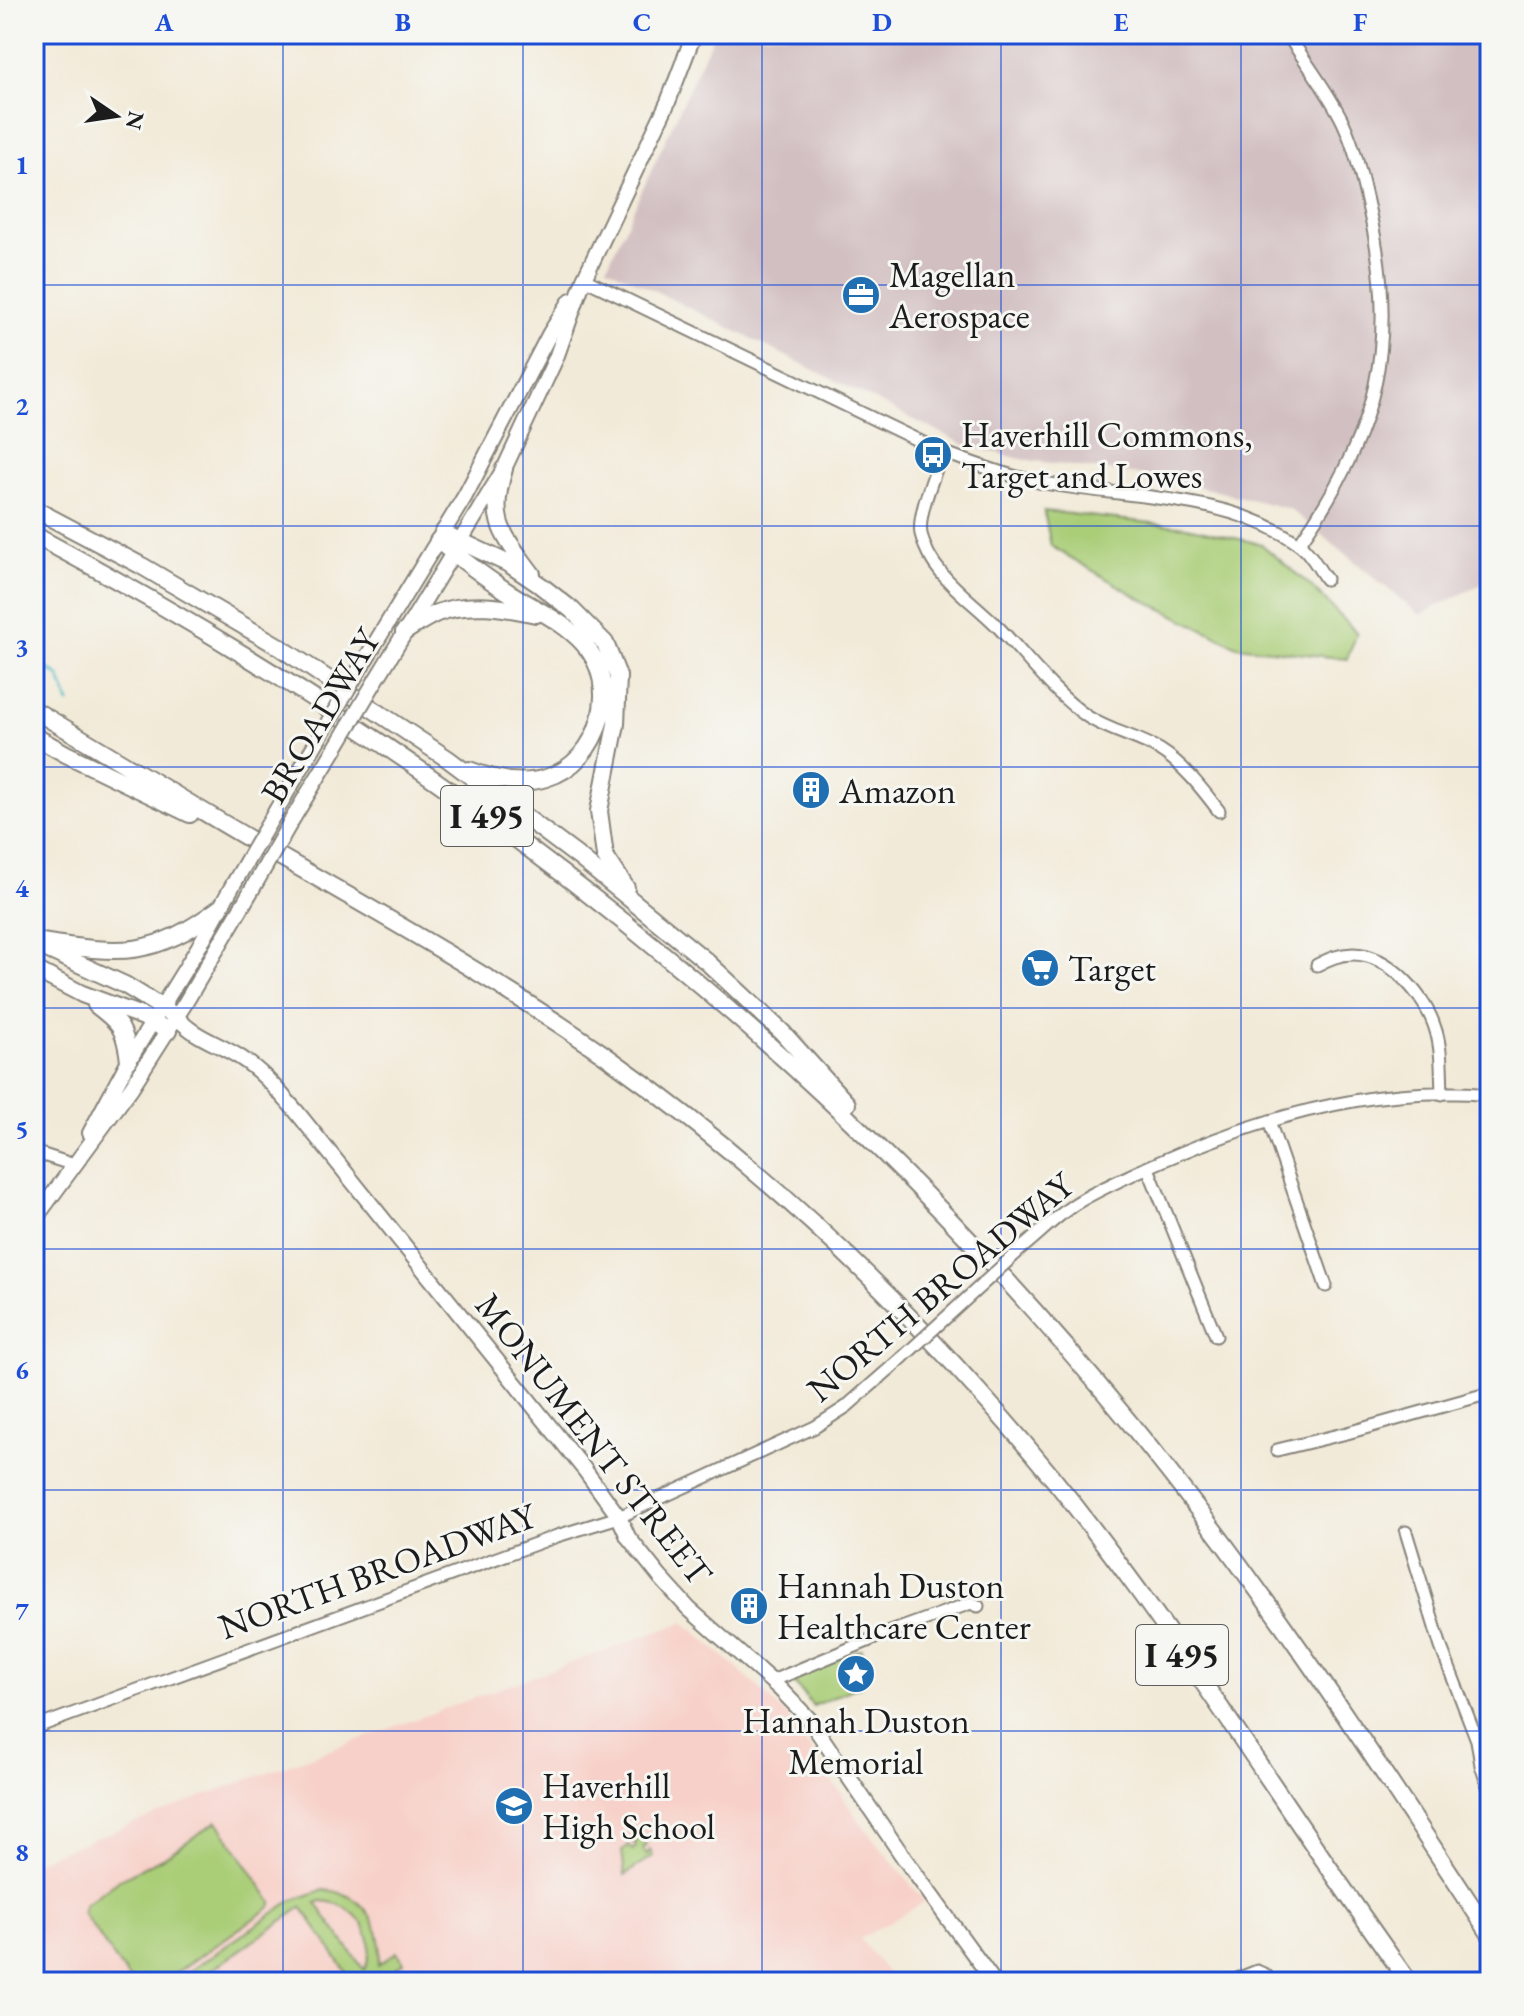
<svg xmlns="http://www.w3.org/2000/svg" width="1524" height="2016" font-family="'EB Garamond',serif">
<rect width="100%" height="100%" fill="#f6f6f2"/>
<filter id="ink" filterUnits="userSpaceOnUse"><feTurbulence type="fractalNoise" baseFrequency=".0125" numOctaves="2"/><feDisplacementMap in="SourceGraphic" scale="16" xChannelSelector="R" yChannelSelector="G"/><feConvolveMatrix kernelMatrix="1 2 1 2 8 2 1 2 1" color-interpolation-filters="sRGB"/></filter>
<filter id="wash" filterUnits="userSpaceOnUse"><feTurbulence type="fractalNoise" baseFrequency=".006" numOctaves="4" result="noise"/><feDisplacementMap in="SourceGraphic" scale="32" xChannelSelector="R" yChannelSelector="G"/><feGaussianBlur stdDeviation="1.8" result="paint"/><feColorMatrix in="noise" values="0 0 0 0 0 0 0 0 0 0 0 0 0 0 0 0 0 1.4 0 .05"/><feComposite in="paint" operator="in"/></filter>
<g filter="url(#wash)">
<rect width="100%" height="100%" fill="#f2ead8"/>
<path fill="#f7d1c9" d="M 684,1622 L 753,1682 L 788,1717 L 860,1822 L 925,1902 L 860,1939 L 895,1982 L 34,1982 L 34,1862 L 219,1790 Z"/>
<path fill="#d2bfc1" d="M 714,34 L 1490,34 L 1490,580 L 1420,615 L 1290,509 L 1168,479 L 1021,459 L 965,445 L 607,267 Z"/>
<path fill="#aace78" stroke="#63754a" stroke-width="2" fill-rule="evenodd" d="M 1044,511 L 1187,527 L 1261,544 L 1312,587 L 1357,633 L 1347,659 L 1237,646 L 1138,597 L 1051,546 Z
M 862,1649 L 864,1669 L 862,1685 L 813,1706 L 791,1679 L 799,1673 Z
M 217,1821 L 272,1902 L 272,1906 L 162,1982 L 131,1982 L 83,1913 L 85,1904 L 120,1879 L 166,1856 Z
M 641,1838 L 647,1846 L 643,1848 L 644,1851 L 647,1854 L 650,1850 L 653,1856 L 625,1875 L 622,1851 L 629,1845 L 632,1850 L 636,1847 L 634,1842 Z
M 322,1890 C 363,1891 386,1926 378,1965 L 397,1952 L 404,1962 L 376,1982 L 353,1982 L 302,1907 L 194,1982 L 174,1982 L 291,1901 ZM 321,1901 C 357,1903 381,1936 364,1970 L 316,1903 Z"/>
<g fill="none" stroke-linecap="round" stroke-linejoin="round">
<path stroke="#49b8c0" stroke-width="3" d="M 34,660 L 59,676 L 69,703
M 34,769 L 40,757"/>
</g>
</g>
<g filter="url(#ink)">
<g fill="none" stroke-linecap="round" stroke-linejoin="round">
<defs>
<path id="minor" d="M 1287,34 C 1306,63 1328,91 1343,122 C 1356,150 1362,180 1369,210 C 1400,342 1377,434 1299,544
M 584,279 L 938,450 C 971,463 1004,475 1038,482 C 1121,498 1229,493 1300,545 C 1310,552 1318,568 1326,579
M 942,452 C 936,472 917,514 921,534 C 930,575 971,599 998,627 C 1027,657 1053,693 1088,717 C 1111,732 1137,736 1160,750 C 1184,765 1202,789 1219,811
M 1317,965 C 1329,959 1339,954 1353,954 C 1390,954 1427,998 1436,1031 C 1442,1051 1441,1072 1442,1094
M 1269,1121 L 1326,1286
M 34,1152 L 74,1165
M 1148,1168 L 1216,1336
M 1023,1247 C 1040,1233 1057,1216 1075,1204 C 1097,1190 1123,1179 1146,1168 C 1252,1120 1373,1083 1490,1095
M 1277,1450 L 1347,1433 L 1490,1393
M 1406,1532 L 1441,1647 L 1477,1740 L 1481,1765 L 1490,1793
M 772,1681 L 882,1635 L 971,1603 L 978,1606
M 34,1728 L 557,1536 L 619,1517 L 815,1427 L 846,1407 L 903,1357
M 1477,1740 L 1490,1737
M 1230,1982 L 1257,1971 L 1266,1975 L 1270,1982"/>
<path id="major" d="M 362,665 L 465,496 L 550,333 L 571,300
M 376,680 L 504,469 L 556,358 L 584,279 L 668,102 L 694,34
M 277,809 L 319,738
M 293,818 L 335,749
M 177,1017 C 193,1037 220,1044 241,1058 C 263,1072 279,1092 296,1111 L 584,1469 L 619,1517 L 628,1537 L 660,1577 L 689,1609 L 778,1687 L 809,1719 L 904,1858 L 994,1982
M 90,1133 L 129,1060 L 198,948 L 234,883
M 34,1220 L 131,1088 L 184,1005 L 251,891"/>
<path id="highway" d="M 504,469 C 488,522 502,533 532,574
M 34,509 L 142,566 L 278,646 L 448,759 L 580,858 L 706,961 L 782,1032 L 847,1104
M 443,533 L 509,564 L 540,585 L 572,610 L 605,643 L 618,676 L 616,724 L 599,811 L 605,856 L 626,888
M 34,535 C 454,758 828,1053 1129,1422 C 1262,1584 1375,1759 1490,1934
M 438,541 C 459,557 480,574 502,588 C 528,606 561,619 583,643 C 622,684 601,762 546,778 C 520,786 494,780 469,770
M 404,632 C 414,626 425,618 437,613 C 468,601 504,607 536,614
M 34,710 C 114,757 192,806 272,852 C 386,917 499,981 606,1056 C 746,1155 875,1274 988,1402 C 1148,1580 1269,1789 1409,1982
M 34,736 L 66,754 L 190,814
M 34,941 C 117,953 148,962 220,908
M 42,947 L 125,985 L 177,1017
M 34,969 L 82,994 L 144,1017 L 168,1031
M 96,1005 C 121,1024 125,1029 129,1060"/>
</defs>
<use href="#minor" stroke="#87837a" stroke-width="15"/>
<use href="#major" stroke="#87837a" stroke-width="18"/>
<use href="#highway" stroke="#87837a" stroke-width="20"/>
<use href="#minor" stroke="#fff" stroke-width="11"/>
<use href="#major" stroke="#fff" stroke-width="14"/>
<use href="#highway" stroke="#fff" stroke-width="16"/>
<defs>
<path id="minor-bridge" d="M 903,1357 L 1023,1247"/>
<path id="major-bridge" d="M 319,738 L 362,665
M 335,749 L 376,680
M 234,883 L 277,809
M 251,891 L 293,818"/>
</defs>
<use href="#minor-bridge" stroke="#87837a" stroke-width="15" stroke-linecap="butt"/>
<use href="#major-bridge" stroke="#87837a" stroke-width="18" stroke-linecap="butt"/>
<use href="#minor-bridge" stroke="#fff" stroke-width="11"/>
<use href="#major-bridge" stroke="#fff" stroke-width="14"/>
</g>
</g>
<path fill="none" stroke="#1d4ed8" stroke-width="2" stroke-opacity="0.55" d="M 283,34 L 283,1982M 523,34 L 523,1982M 762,34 L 762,1982M 1001,34 L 1001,1982M 1241,34 L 1241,1982M 34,285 L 1490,285M 34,526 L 1490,526M 34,767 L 1490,767M 34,1008 L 1490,1008M 34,1249 L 1490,1249M 34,1490 L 1490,1490M 34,1731 L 1490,1731"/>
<defs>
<symbol id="office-disc" viewBox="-11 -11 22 22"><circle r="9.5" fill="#1f6fb2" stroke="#f6f6f2"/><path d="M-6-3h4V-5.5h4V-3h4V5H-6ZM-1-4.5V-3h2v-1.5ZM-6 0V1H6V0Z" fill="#fff"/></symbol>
<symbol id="bus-disc" viewBox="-11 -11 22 22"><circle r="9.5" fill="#1f6fb2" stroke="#f6f6f2"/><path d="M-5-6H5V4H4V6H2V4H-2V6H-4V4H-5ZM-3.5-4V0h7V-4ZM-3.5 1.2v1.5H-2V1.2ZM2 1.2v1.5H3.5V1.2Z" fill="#fff"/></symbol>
<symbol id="building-disc" viewBox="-11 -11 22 22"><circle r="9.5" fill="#1f6fb2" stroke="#f6f6f2"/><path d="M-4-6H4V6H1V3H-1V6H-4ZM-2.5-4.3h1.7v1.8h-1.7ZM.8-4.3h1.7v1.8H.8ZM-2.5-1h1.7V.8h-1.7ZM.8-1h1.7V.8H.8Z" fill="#fff"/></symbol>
<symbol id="supermarket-disc" viewBox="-11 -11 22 22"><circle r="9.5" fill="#1f6fb2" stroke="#f6f6f2"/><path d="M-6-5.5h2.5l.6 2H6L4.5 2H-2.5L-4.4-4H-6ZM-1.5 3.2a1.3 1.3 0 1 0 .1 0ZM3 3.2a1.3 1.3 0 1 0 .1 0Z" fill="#fff"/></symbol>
<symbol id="sight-disc" viewBox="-11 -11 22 22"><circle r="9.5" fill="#1f6fb2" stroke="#f6f6f2"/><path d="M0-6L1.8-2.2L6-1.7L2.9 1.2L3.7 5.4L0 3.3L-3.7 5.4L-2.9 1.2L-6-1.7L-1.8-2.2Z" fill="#fff"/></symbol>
<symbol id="school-disc" viewBox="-11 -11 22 22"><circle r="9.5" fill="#1f6fb2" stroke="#f6f6f2"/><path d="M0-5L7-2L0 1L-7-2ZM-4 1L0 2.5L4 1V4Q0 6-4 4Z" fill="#fff"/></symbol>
</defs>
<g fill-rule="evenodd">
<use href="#office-disc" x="839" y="273" width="44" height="44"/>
<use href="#bus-disc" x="911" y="433" width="44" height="44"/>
<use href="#building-disc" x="789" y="768" width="44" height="44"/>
<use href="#supermarket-disc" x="1018" y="946" width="44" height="44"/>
<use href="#building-disc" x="727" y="1584" width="44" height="44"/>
<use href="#sight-disc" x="834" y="1652" width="44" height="44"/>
<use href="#school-disc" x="492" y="1784" width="44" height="44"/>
</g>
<g text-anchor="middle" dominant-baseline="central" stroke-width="6" stroke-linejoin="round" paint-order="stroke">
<g fill="#f6f6f2" stroke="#5d5d5c" stroke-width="2">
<rect x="441" y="786" width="92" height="60" rx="6"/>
<rect x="1136" y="1625" width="92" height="60" rx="6"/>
</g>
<g font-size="34" font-weight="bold" fill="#1c1c1c">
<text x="487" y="816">I 495</text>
<text x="1182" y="1655">I 495</text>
</g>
<g font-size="36" fill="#1c1c1c" stroke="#f6f6f2" text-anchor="start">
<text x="889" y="274">Magellan<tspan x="889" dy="41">Aerospace</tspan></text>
<text x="961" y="434">Haverhill Commons,<tspan x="961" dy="41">Target and Lowes</tspan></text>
<text x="839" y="790">Amazon</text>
<text x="1068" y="968">Target</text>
<text x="777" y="1585">Hannah Duston<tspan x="777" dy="41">Healthcare Center</tspan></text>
<text x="856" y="1720" text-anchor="middle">Hannah Duston<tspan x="856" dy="41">Memorial</tspan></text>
<text x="542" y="1785">Haverhill<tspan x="542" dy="41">High School</tspan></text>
</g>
<g font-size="36" fill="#1c1c1c" stroke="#f6f6f2">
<text transform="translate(320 716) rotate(-59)">BROADWAY</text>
<text transform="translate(940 1287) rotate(-40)">NORTH BROADWAY</text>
<text transform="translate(594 1439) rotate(52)">MONUMENT STREET</text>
<text transform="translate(377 1571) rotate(-20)">NORTH BROADWAY</text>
</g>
</g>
<rect width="1524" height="2016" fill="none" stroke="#f6f6f2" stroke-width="88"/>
<g transform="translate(116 116) rotate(103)" stroke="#f6f6f2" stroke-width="6" paint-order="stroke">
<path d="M0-6L14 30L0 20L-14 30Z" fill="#1c1c1c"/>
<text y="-12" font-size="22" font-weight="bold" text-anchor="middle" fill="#1c1c1c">N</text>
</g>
<rect x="44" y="44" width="1436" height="1928" fill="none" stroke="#1d4ed8" stroke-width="3"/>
<g font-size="26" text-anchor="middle" font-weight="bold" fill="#1d4ed8">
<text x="164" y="31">A</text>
<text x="403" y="31">B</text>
<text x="642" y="31">C</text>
<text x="882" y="31">D</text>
<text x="1121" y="31">E</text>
<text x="1360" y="31">F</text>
<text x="22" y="174">1</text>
<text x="22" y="415">2</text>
<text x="22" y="656">3</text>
<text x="22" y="897">4</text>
<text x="22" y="1138">5</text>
<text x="22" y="1379">6</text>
<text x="22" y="1620">7</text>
<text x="22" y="1861">8</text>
</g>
</svg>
